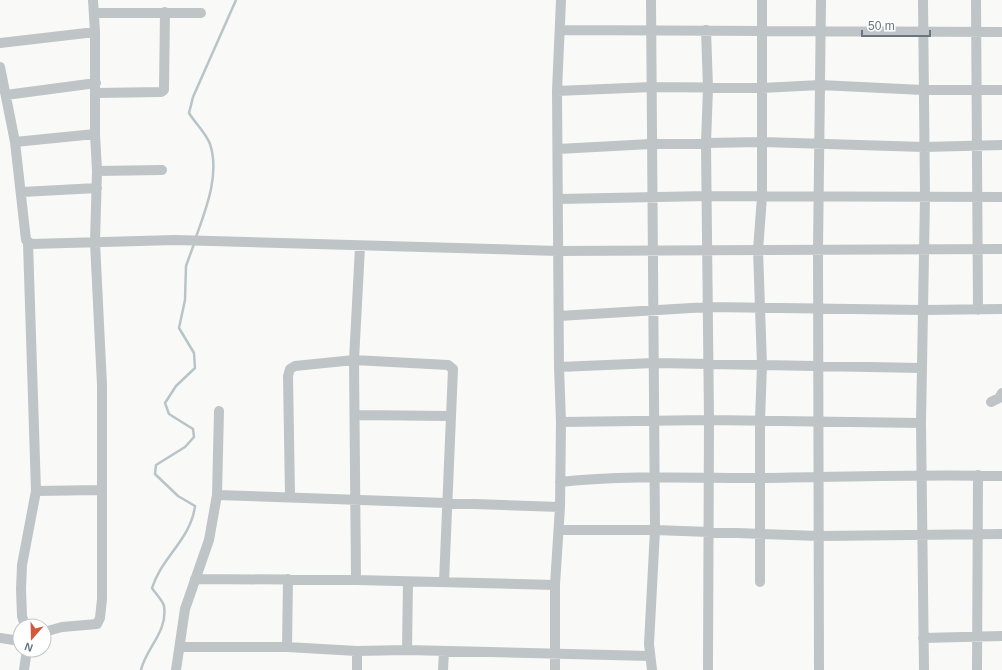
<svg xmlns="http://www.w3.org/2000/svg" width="1002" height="670" font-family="Arial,sans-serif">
<rect width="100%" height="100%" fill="#f9f9f8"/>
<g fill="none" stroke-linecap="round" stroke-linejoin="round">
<path stroke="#b8c4c7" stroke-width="2.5" d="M 196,237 C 206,209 220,174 210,144 C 206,133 195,123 189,113 L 193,97 L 236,0
M 141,670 C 146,648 168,632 164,606 C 163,601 155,593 152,588 C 161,558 191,539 195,506 L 178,496 L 155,474 L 156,465 L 185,447 L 194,437 L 193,429 L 169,414 L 165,403 L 176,386 L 195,368 L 194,353 L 179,328 L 185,300 L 186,266 L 194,244"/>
<path stroke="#bfc4c7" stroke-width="10" d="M 651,0 L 655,530 L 649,644 L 652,670
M 923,0 L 925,197 L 921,423 L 924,670
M 976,0 L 978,310
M 95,13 L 201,13
M 560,30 L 1002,32
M 706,30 L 708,88 L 706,143 L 709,420 L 708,670
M 0,43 L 95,32
M 0,67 L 15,142 L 26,240 L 31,244 L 175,240 L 558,251 L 1002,249
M 557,91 L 652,87 L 762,88 L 820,85 L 923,90 L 1002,90
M 96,93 L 161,92 L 164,90 L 165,12
M 6,95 L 96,83
M 15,142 L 95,134
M 558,149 L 651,144 L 762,142 L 924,147 L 1002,145
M 97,171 L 162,170
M 22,192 L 97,188
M 559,199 L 707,196 L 1002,197
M 559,316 L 708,307 L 923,310 L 1002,309
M 559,367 L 654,363 L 922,368
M 991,402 L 999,398 L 1002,393
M 355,415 L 450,416
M 561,422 L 709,420 L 921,423
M 560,482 C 628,475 695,478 763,478 C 842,477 922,474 1002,476
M 36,491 L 101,490
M 217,495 L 560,507
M 290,496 L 288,376 L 290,369 L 295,366 L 354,360 L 448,365 L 453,369 L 444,582
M 559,530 L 655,530 L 819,536 L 1002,534
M 195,579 L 356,580 L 555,585
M 356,580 L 354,360 L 360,247
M 760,582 L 760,421 L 762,365 L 758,250 L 762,197 L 762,0
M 25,626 L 22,616 L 21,589 L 22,565 L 36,491 L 28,243
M 44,632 L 62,627 L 97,624 L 100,618 L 102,599 L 102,385 L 95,242 L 97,171 L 95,134 L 95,32 L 93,0
M 0,638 L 20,641
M 923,638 L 1002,636
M 181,647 L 287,647 L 357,651 L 407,650 L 650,656
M 287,647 L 288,579
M 407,650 L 408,582
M 24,670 L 27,650
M 176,670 L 185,609 L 209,540 L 217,495 L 219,411
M 357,670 L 357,651
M 443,670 L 444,651
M 555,670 L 555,585 L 560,507 L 561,422 L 559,367 L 557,91 L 561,0
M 819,670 L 818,250 L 821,0
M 977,670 L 978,475"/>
</g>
<g transform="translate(32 638) rotate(200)"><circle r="19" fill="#ffffff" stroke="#c2c8cc"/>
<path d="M0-3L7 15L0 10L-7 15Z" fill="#d3593e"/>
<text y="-6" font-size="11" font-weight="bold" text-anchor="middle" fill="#677680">N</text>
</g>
<path d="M862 30v6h68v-6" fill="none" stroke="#677680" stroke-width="2"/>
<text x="868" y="30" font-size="12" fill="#677680" stroke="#ffffff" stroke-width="3" paint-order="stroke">50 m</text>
</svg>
